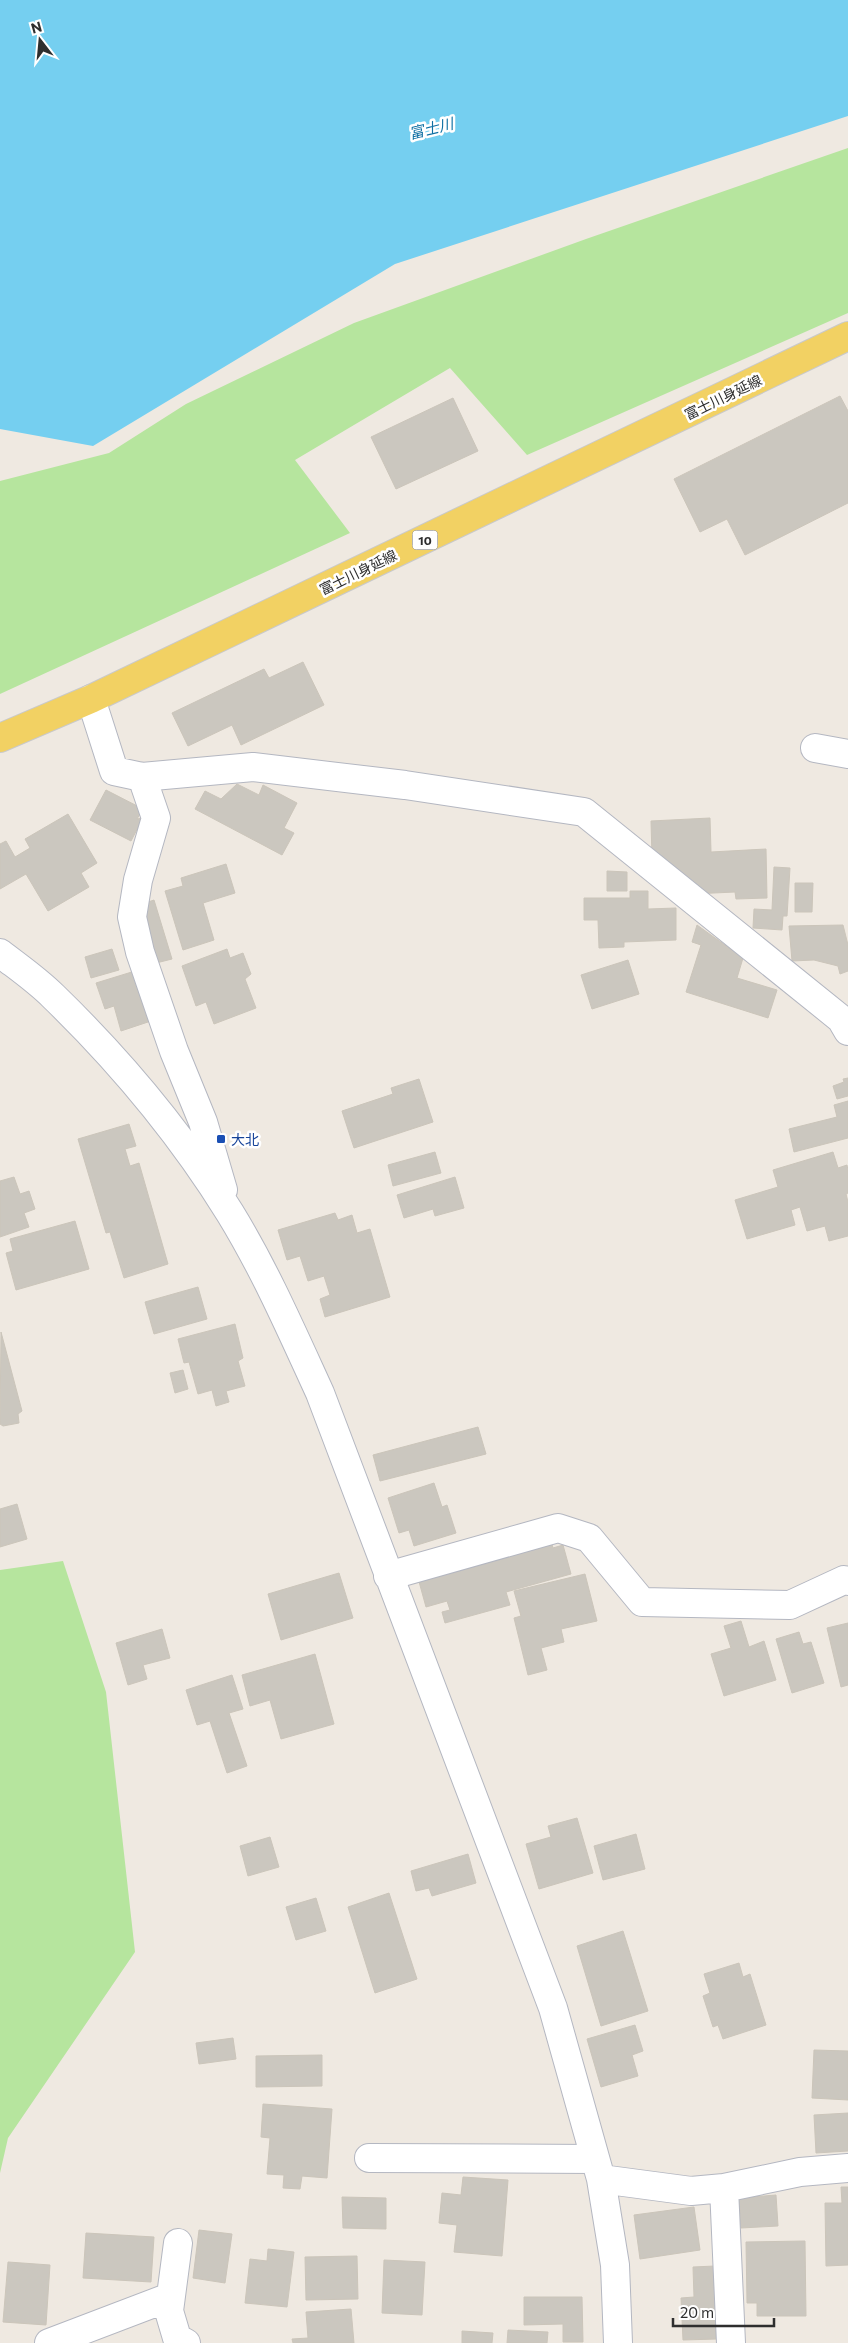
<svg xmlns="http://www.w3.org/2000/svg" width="848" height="2343" font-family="Commissioner,'Noto Sans JP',sans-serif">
<rect width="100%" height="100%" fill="#efe9e1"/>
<path fill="#b6e59e" d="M 848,148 L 848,313 L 527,455 L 450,368 L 295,460 L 350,533 L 0,694 L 0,481 L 109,453 L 186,404 L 354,323 L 586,239 Z
M 63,1561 L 106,1692 L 135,1952 L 8,2138 L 0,2173 L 0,1570 Z"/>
<path fill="#75cff0" d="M 0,0 L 848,0 L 848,116 L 395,264 L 93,446 L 0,429 Z"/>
<path fill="#cbc7bf" stroke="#cbc5ba" d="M 840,396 L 848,411 L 848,503 L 745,555 L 727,519 L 700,532 L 674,479 Z
M 453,398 L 478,451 L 396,489 L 371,437 Z
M 303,662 L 324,705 L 241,745 L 232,725 L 188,746 L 172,713 L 264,669 L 269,678 Z
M 237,784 L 259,795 L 263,785 L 297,803 L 284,828 L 294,833 L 282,855 L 195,809 L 205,791 L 221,799 Z
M 106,790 L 143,809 L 137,819 L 143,818 L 131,841 L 90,820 Z
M 68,814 L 97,863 L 81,873 L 89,887 L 48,911 L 26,874 L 0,889 L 0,844 L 6,841 L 15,857 L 30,848 L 25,839 Z
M 710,818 L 711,852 L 766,849 L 767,898 L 736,899 L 735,892 L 692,894 L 652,858 L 651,821 Z
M 226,864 L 235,893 L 203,903 L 214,940 L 183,950 L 165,891 L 183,886 L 181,878 Z
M 774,867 L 790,868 L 787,916 L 783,916 L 782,930 L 753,928 L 754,909 L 772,910 Z
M 607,871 L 627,872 L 627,891 L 607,891 Z
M 795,883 L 813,883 L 812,912 L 795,912 Z
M 630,891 L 648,891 L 648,909 L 676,908 L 676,940 L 624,942 L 624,947 L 599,948 L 598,920 L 584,920 L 584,898 L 630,898 Z
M 154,900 L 172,959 L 156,963 L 139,905 Z
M 697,925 L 743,958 L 737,978 L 777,990 L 768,1018 L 686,992 L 701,945 L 692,942 Z
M 843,925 L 848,945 L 848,971 L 840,974 L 838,966 L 814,960 L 792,961 L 789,926 Z
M 112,949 L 119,970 L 91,978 L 85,957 Z
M 227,949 L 230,958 L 243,953 L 251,974 L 245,979 L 256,1008 L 214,1024 L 206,1002 L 196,1006 L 182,966 Z
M 628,960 L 639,994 L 592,1009 L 581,975 Z
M 135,971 L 151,1021 L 121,1031 L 114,1006 L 105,1009 L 96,983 Z
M 848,1078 L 848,1096 L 837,1099 L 833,1086 L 844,1082 L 843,1079 Z
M 419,1079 L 433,1122 L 354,1148 L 342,1111 L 393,1094 L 391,1088 Z
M 848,1101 L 848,1138 L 794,1152 L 789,1129 L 837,1117 L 834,1105 Z
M 129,1124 L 136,1146 L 125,1149 L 130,1166 L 139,1163 L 168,1264 L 124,1278 L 110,1232 L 106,1233 L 78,1139 Z
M 435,1152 L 441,1173 L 393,1186 L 388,1165 Z
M 833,1152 L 838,1168 L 847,1165 L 848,1170 L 848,1193 L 846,1194 L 848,1202 L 848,1236 L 829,1241 L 825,1226 L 807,1231 L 800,1207 L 791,1210 L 795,1225 L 747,1239 L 735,1200 L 778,1187 L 773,1170 Z
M 14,1177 L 20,1194 L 29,1191 L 35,1209 L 24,1213 L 29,1227 L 0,1237 L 0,1181 Z
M 455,1177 L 464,1208 L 435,1216 L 433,1209 L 404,1218 L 397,1195 Z
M 335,1213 L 338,1220 L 352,1215 L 357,1233 L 370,1229 L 390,1297 L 325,1317 L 320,1299 L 330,1295 L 324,1276 L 308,1281 L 300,1256 L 287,1260 L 278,1230 Z
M 75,1221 L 89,1269 L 16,1290 L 6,1253 L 13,1251 L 10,1239 Z
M 198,1287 L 207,1319 L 154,1334 L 145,1302 Z
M 235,1324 L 243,1358 L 238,1361 L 245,1386 L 226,1391 L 229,1402 L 216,1406 L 212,1390 L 198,1394 L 189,1362 L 184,1363 L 178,1339 Z
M 1,1332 L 22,1411 L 18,1414 L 19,1423 L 3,1426 L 0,1424 Z
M 183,1370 L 188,1389 L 175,1393 L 170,1373 Z
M 478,1427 L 486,1454 L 380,1481 L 373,1455 Z
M 434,1483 L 442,1507 L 447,1505 L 456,1533 L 414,1546 L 409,1530 L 399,1533 L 388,1498 Z
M 17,1504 L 27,1539 L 0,1547 L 0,1509 Z
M 551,1541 L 553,1548 L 563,1545 L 571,1574 L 506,1592 L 510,1605 L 445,1623 L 442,1612 L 450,1610 L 447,1601 L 426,1607 L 418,1578 Z
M 339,1573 L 353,1618 L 281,1640 L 268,1594 Z
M 585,1574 L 597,1621 L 561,1629 L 564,1642 L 541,1648 L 547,1670 L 528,1675 L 514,1618 L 521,1616 L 514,1591 Z
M 741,1621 L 749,1647 L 764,1641 L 776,1680 L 724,1696 L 711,1654 L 731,1648 L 724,1626 Z
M 848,1623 L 848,1685 L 841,1687 L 827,1628 Z
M 162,1629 L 170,1658 L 143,1665 L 147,1679 L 128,1685 L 116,1643 Z
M 799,1632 L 803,1644 L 811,1642 L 824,1683 L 792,1693 L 776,1639 Z
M 315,1654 L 334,1724 L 281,1739 L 270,1700 L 250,1706 L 242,1675 Z
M 232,1675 L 243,1709 L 229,1713 L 247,1766 L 227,1773 L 210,1721 L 197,1725 L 186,1690 Z
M 577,1818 L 593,1873 L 539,1889 L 526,1844 L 551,1837 L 548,1826 Z
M 636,1834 L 645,1869 L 603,1880 L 594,1846 Z
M 270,1837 L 279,1867 L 248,1876 L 240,1846 Z
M 468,1854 L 476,1883 L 432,1896 L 429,1888 L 416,1891 L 411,1871 Z
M 389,1893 L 417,1979 L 375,1993 L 348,1907 Z
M 316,1898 L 326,1931 L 296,1940 L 286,1907 Z
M 623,1931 L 648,2011 L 601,2026 L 577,1946 Z
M 739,1963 L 743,1977 L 750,1974 L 766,2025 L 723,2039 L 718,2025 L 713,2027 L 703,1996 L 710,1993 L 704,1974 Z
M 635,2025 L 643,2051 L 632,2055 L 638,2076 L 601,2087 L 587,2039 Z
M 233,2038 L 236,2059 L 199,2064 L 196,2043 Z
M 814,2050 L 848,2051 L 848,2100 L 812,2098 Z
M 322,2055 L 322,2086 L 256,2087 L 256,2056 Z
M 263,2104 L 332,2109 L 327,2178 L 302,2176 L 300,2189 L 283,2188 L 284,2175 L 267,2174 L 270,2138 L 261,2137 Z
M 848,2113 L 848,2151 L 816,2153 L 814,2115 Z
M 463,2177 L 508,2180 L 502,2256 L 454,2252 L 457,2225 L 439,2223 L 442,2193 L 461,2195 Z
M 841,2187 L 848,2187 L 848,2265 L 826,2266 L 825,2203 L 842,2203 Z
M 776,2195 L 778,2226 L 741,2228 L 739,2198 Z
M 342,2197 L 386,2198 L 386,2229 L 343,2228 Z
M 694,2207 L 700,2250 L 640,2259 L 634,2215 Z
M 199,2230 L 232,2234 L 225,2283 L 193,2278 Z
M 86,2233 L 154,2237 L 151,2282 L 83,2278 Z
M 805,2241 L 806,2316 L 757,2316 L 757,2303 L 747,2303 L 746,2242 Z
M 268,2249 L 294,2252 L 287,2307 L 245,2303 L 250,2259 L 267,2261 Z
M 357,2256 L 358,2299 L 306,2300 L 305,2257 Z
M 384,2260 L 425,2262 L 422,2315 L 382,2313 Z
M 8,2262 L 50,2265 L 46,2325 L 3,2322 Z
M 715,2266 L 717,2339 L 683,2340 L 681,2298 L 694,2297 L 693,2267 Z
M 524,2297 L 582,2297 L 583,2342 L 563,2342 L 563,2324 L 524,2325 Z
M 351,2309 L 354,2343 L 293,2343 L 292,2339 L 308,2338 L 306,2312 Z
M 508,2330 L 548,2332 L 547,2343 L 507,2343 Z
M 462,2331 L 493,2333 L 492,2343 L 462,2343 Z"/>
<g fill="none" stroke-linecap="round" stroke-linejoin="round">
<defs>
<path id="minor" d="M 91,699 L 114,771 L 142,777 L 253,767 L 405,785 L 584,812 L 841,1019 L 848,1031
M 815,748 L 848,754
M 142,777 L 156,818 L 138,880 L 132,917 L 140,952 L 174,1051 L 203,1122 L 223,1190
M 0,953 C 18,967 37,980 53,996 C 120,1061 181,1134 230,1213 C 265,1270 292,1332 320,1393 L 553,2008 L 601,2179 L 615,2265 L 618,2343
M 388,1576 L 558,1528 L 589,1538 L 642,1602 L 790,1605 L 844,1580 L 848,1581
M 369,2158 L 595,2159
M 601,2179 L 691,2191 L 724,2188 L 800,2172 L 848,2168
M 724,2188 L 731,2343
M 178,2243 L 169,2311 L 177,2338 L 186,2343
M 49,2343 L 170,2297"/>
<path id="major" d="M 0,738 L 91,699 L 848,336"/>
</defs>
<use href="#minor" stroke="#b4b7c1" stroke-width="30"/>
<use href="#major" stroke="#c9c9c9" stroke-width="30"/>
<use href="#minor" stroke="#fff" stroke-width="28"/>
<use href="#major" stroke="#f2d163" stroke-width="28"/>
</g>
<rect fill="#1a4fb4" stroke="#fff" stroke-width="2" x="216" y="1134" width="10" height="10" rx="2.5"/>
<g text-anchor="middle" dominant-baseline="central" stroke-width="5" stroke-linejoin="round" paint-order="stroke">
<rect fill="#fff" stroke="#6d6d6d" stroke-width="1" x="412.5" y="530.5" width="25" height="19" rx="4"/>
<g font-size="12" font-weight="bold" fill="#2e2e2e">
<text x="425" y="540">10</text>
</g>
<g font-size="14" fill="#2e2e2e" stroke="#fff">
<text transform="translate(723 397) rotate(-26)">富士川身延線</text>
<text transform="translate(358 572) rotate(-26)">富士川身延線</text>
</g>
<g font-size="14" fill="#164399" stroke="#fff" text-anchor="start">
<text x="231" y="1139">大北</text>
</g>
<g font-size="15" font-style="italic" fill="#0d6fa3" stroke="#fff">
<text transform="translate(431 128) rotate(-14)">富士川</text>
</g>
</g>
<g transform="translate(40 40) rotate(344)" stroke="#ffffff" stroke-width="4" paint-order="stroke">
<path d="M0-4L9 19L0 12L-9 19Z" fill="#2e2e2e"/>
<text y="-8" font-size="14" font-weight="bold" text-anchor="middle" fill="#2e2e2e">N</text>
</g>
<path d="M673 2318v8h101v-8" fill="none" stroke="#2e2e2e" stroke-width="2.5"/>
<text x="680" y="2318" font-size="15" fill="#2e2e2e" stroke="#ffffff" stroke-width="4" paint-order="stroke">20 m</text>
</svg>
